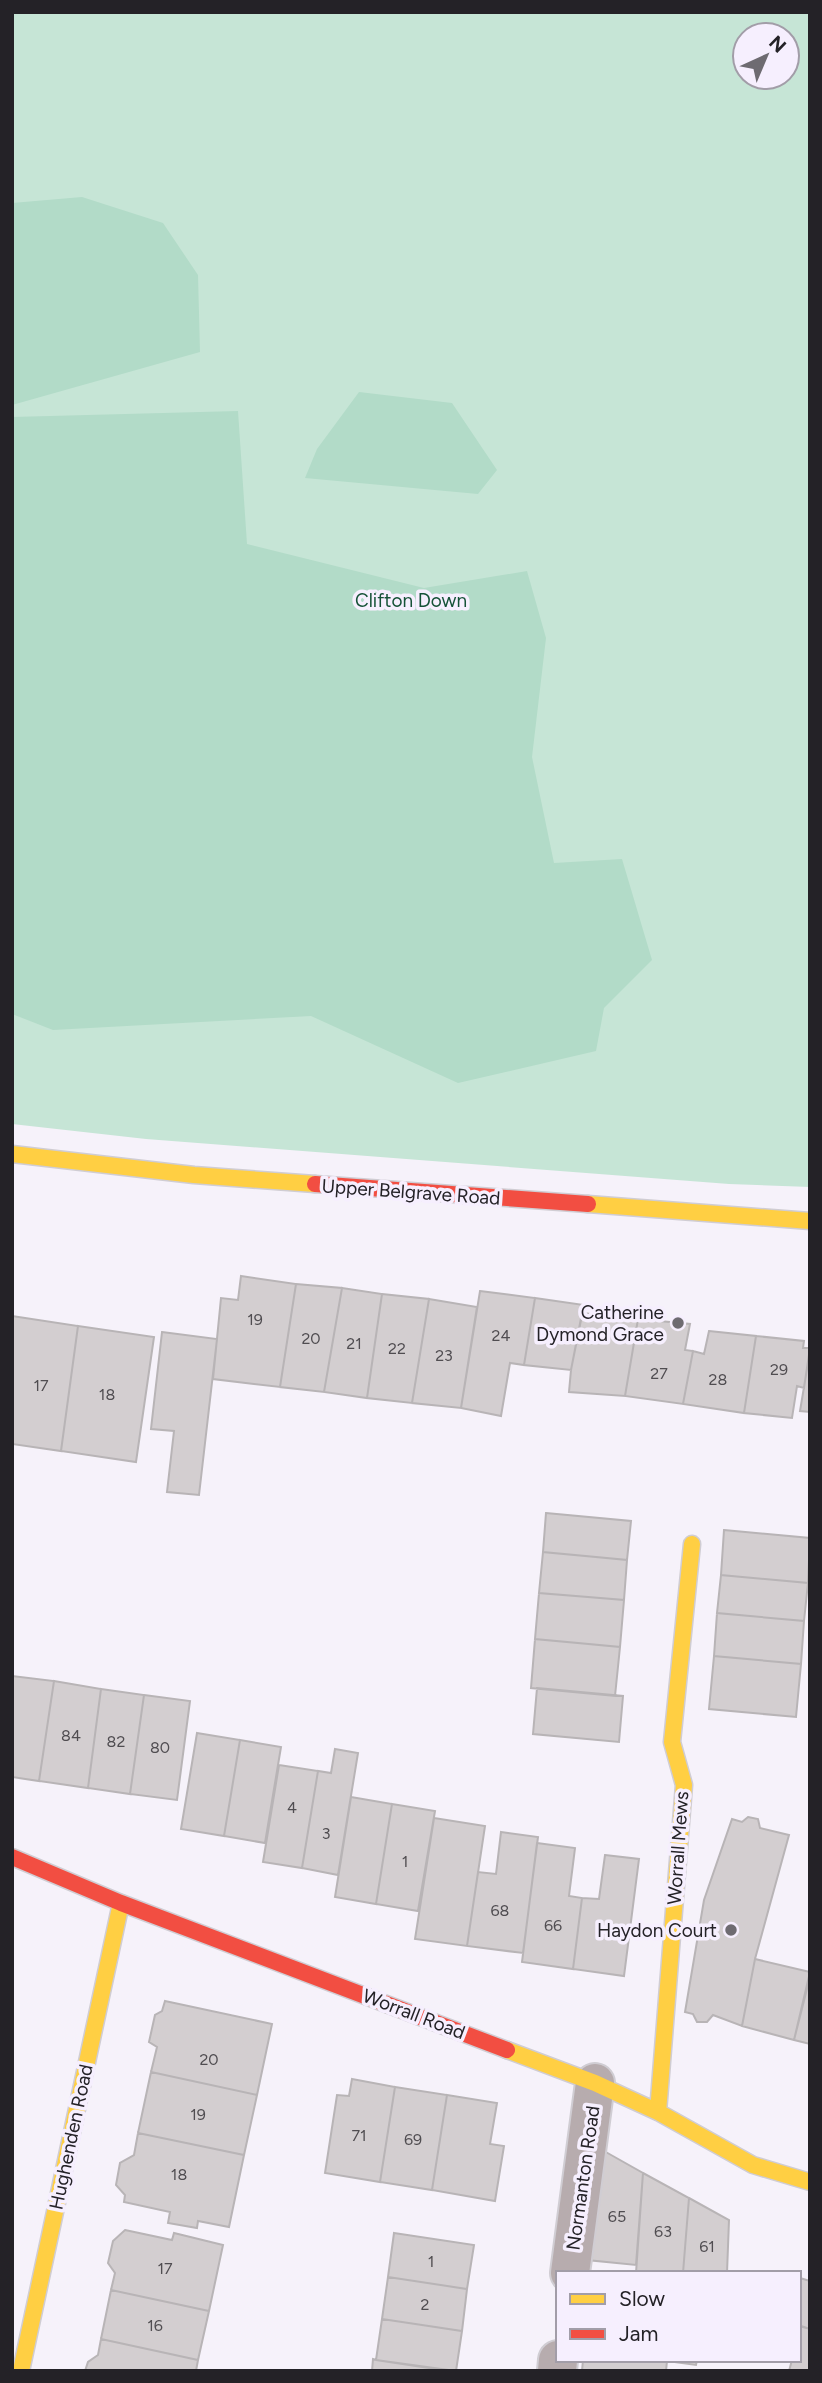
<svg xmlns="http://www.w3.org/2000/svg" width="822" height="2383" font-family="Figtree,sans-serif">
<rect width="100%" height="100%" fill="#f6f2fa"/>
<path fill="#c6e5d6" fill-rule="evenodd" d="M 12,12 L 810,12 L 810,1187 L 729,1184 L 146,1139 L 12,1124 ZM 745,35 L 787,35 L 787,77 L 745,77 Z"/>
<path fill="#b2dbc8" d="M 82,197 L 163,223 L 198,275 L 200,352 L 12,405 L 12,203 Z
M 359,392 L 452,403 L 497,470 L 478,494 L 305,478 L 317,449 Z
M 238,411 L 247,544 L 424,588 L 527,571 L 546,638 L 532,757 L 554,863 L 622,859 L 652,960 L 604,1008 L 596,1051 L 458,1083 L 311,1016 L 53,1030 L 12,1014 L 12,417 Z"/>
<path fill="#d3ced0" stroke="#b8b4b6" stroke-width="2" d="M 241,1276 L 296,1284 L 280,1387 L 213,1379 L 221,1298 L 238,1300 Z
M 296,1284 L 342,1288 L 324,1392 L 280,1387 Z
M 342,1288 L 382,1294 L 367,1398 L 324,1392 Z
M 480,1291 L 535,1298 L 524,1365 L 510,1363 L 501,1416 L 461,1408 Z
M 382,1294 L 429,1299 L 412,1403 L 367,1398 Z
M 535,1298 L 584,1305 L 571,1370 L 524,1365 Z
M 429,1299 L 477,1307 L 461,1408 L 412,1403 Z
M 582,1313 L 638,1319 L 625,1396 L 569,1392 L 571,1370 Z
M 12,1316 L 78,1326 L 61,1451 L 12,1444 Z
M 638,1319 L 690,1324 L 685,1350 L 693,1351 L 683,1404 L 625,1396 Z
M 78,1326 L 154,1337 L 136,1462 L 61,1451 Z
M 709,1331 L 756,1336 L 744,1413 L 683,1404 L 693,1351 L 704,1354 Z
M 162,1332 L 217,1339 L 199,1495 L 167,1492 L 174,1431 L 151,1429 Z
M 756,1336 L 804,1341 L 803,1348 L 810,1348 L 804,1388 L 797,1386 L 792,1418 L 744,1413 Z
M 810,1351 L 810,1412 L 800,1411 Z
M 546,1513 L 631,1521 L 627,1560 L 543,1552 Z
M 724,1530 L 810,1538 L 808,1583 L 721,1575 Z
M 543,1552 L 627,1560 L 624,1600 L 539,1593 Z
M 721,1575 L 808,1583 L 804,1621 L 717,1613 Z
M 539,1593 L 624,1600 L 620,1647 L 535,1639 Z
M 717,1613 L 804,1621 L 801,1664 L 714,1656 Z
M 535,1639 L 620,1647 L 615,1696 L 531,1688 Z
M 714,1656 L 801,1664 L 796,1717 L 709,1709 Z
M 12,1676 L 54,1681 L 39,1781 L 12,1777 Z
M 54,1681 L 101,1689 L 88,1788 L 39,1781 Z
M 537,1688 L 623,1696 L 619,1742 L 533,1734 Z
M 101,1689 L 144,1695 L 130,1794 L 88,1788 Z
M 144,1695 L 190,1701 L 177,1800 L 130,1794 Z
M 197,1733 L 240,1740 L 224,1836 L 181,1829 Z
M 240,1740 L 281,1747 L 265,1843 L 224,1836 Z
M 335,1749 L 358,1753 L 338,1875 L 302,1868 L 318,1771 L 331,1773 Z
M 279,1765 L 318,1771 L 302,1868 L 263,1862 Z
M 351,1797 L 392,1804 L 376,1904 L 335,1897 Z
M 392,1804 L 435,1811 L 418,1911 L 376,1904 Z
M 748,1817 L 758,1819 L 760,1828 L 789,1835 L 755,1959 L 742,2026 L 713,2015 L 707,2022 L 697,2022 L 693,2014 L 685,2012 L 704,1900 L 732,1819 L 742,1822 Z
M 434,1818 L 485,1826 L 467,1946 L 415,1939 Z
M 501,1832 L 538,1837 L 523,1953 L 467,1946 L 478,1872 L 496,1874 Z
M 537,1843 L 575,1848 L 569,1896 L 582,1898 L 573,1969 L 522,1962 Z
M 605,1855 L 639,1859 L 624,1976 L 573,1969 L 582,1898 L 599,1899 Z
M 755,1959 L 810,1972 L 794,2040 L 742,2026 Z
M 810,1977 L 810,2044 L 794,2040 Z
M 165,2001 L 272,2024 L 257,2095 L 151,2072 L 157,2047 L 149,2042 L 155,2015 L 162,2011 Z
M 151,2072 L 257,2095 L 244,2155 L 138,2133 Z
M 352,2079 L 395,2087 L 380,2182 L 325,2173 L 337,2095 L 349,2096 Z
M 395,2087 L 447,2095 L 432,2190 L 380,2182 Z
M 447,2095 L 497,2103 L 490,2144 L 504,2146 L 495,2201 L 432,2190 Z
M 138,2133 L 244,2155 L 229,2227 L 198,2221 L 197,2228 L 168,2223 L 170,2212 L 124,2202 L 125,2195 L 116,2185 L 120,2163 L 134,2155 Z
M 604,2151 L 643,2173 L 636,2265 L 587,2260 Z
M 643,2173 L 689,2198 L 683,2273 L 636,2273 Z
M 689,2198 L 729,2220 L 727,2273 L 683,2273 Z
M 125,2230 L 172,2240 L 174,2233 L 223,2245 L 209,2311 L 111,2290 L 115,2273 L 108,2263 L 113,2241 Z
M 394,2233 L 474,2245 L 467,2289 L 388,2277 Z
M 388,2277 L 467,2289 L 462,2331 L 382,2319 Z
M 800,2278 L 810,2281 L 810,2329 L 799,2326 Z
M 111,2290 L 209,2311 L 198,2360 L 101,2339 Z
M 382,2319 L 462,2331 L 456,2371 L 376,2360 Z
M 801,2326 L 810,2329 L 810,2371 L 789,2371 L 792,2360 L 799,2360 Z
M 101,2339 L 198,2360 L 196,2371 L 85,2371 L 88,2362 L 98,2355 Z
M 373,2359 L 376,2360 L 449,2371 L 372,2371 Z
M 583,2360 L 697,2360 L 696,2365 L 667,2361 L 666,2371 L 582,2371 Z"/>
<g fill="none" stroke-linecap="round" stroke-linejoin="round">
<defs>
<path id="street" d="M 570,2273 L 595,2083
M 557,2371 L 558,2360"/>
<path id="slow" d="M 12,1154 L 194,1175 L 315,1184
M 588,1204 L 810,1221
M 507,2050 L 595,2083 L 658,2112 L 753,2165 L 810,2182
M 658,2112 L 684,1785 L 672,1742 L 692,1544
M 21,2371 L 121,1903"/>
<path id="jam" d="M 315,1184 L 588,1204
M 12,1857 L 121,1903 L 507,2050"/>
</defs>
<use href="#street" stroke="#d0cdd3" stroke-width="42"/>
<use href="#slow" stroke="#d0cdd3" stroke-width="19"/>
<use href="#jam" stroke="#d0cdd3" stroke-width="19"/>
<use href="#street" stroke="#b7acae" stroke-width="38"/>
<use href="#slow" stroke="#ffcf43" stroke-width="16"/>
<use href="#jam" stroke="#f24e42" stroke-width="16"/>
</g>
<g fill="#6e6b71" stroke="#f6effe" stroke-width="2.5">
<circle cx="678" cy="1323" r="7"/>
<circle cx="731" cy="1930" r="7"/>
</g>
<g text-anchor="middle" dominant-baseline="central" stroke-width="7" stroke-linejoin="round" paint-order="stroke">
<g font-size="16" fill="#504d51">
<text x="255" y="1319">19</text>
<text x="501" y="1335">24</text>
<text x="311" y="1338">20</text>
<text x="354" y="1343">21</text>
<text x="397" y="1348">22</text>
<text x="444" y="1355">23</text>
<text x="779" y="1369">29</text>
<text x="659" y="1373">27</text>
<text x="718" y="1379">28</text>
<text x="41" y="1385">17</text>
<text x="107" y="1394">18</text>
<text x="71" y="1735">84</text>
<text x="116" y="1741">82</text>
<text x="160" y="1747">80</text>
<text x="292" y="1807">4</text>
<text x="326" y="1833">3</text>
<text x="405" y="1861">1</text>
<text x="500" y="1910">68</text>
<text x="553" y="1925">66</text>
<text x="209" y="2059">20</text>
<text x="198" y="2114">19</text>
<text x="359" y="2135">71</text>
<text x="413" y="2139">69</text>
<text x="179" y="2174">18</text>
<text x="617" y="2216">65</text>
<text x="663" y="2231">63</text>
<text x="707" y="2246">61</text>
<text x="431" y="2261">1</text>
<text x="165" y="2268">17</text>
<text x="425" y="2304">2</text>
<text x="155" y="2325">16</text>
</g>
<g font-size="19" fill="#155237" stroke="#f6effe">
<text x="411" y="600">Clifton Down</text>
</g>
<g font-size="19" fill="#242227" stroke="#f6effe">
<text transform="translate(411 1192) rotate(4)">Upper Belgrave Road</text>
<text transform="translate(678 1848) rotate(-86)">Worrall Mews</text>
<text transform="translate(414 2014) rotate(21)">Worrall Road</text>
<text transform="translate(71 2137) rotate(-78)">Hughenden Road</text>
<text transform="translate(583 2178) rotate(-82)">Normanton Road</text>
</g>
<g font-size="19" fill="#242227" stroke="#f6effe" text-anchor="end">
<text x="664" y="1312">Catherine<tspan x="664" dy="22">Dymond Grace</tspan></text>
<text x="717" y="1930">Haydon Court</text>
</g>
</g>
<rect width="822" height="2383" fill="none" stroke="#242227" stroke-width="28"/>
<rect x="556" y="2271" width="245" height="91" fill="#f6effe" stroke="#a29da8" stroke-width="2"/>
<rect x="570" y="2294" width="35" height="10" fill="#ffcf43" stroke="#a29da8" stroke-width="2"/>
<text x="619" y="2306" font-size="21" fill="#242227">Slow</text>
<rect x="570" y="2329" width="35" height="10" fill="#f24e42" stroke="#a29da8" stroke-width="2"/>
<text x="619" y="2341" font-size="21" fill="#242227">Jam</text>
<g transform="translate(766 56) rotate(44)"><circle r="33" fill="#f6effe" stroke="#a29da8" stroke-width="2"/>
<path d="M0-5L12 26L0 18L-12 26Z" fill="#6e6b71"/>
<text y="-10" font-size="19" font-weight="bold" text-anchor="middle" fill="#242227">N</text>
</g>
</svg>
